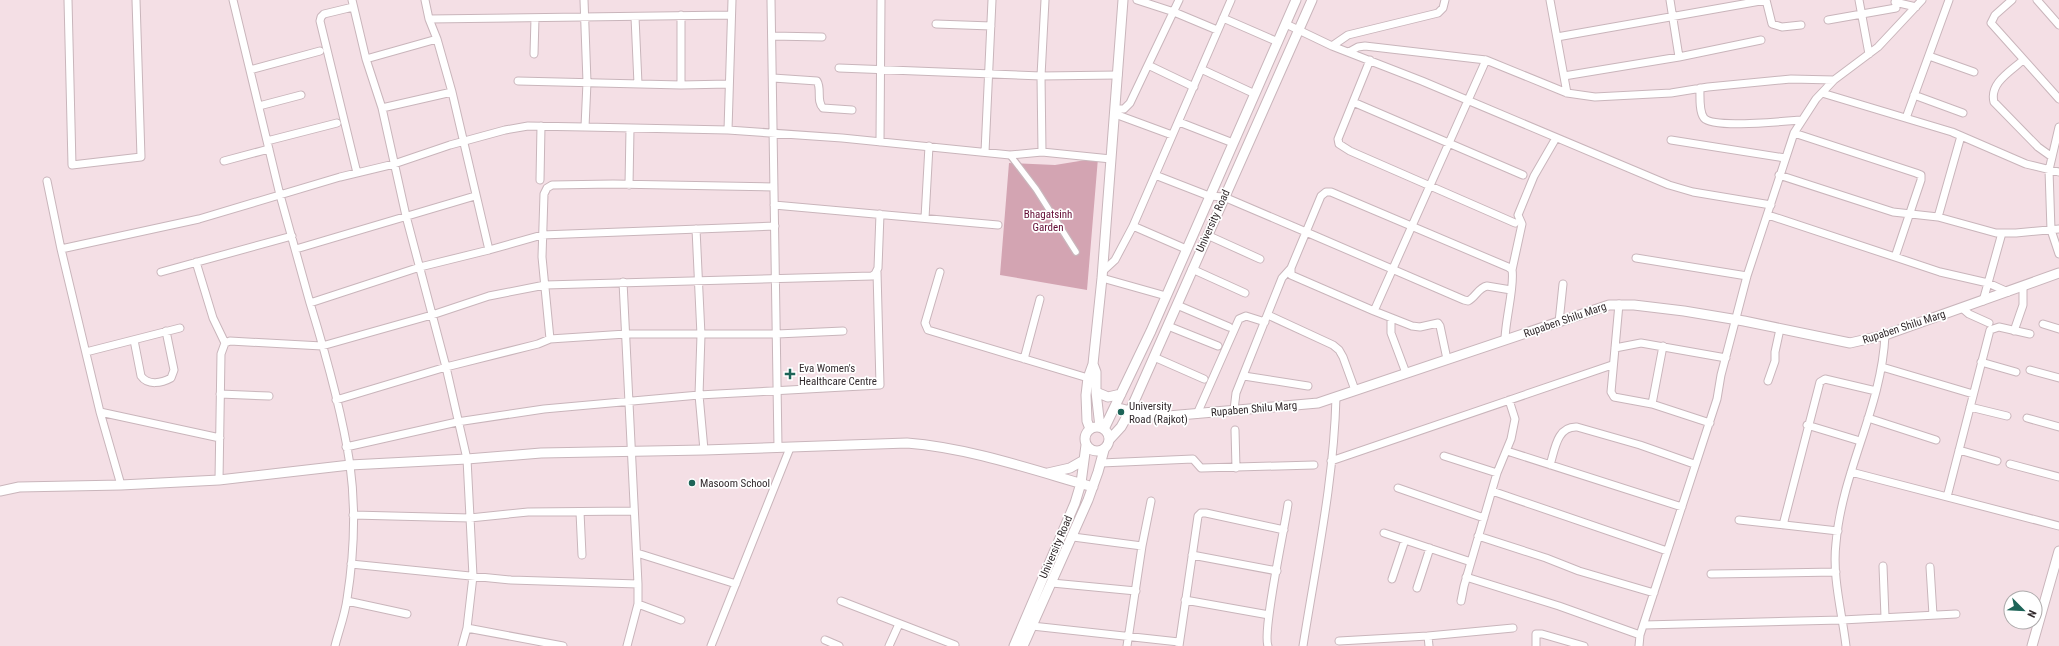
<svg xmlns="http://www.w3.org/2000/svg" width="2059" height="646" font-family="'Roboto Condensed',sans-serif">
<rect width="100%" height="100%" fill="#f4dfe5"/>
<path fill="#d3a4b2" d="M 1098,158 L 1087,290 L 1000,275 L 1009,163 L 1055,165 Z"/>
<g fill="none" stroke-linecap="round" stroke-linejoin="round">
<defs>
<path id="pedestrian" d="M 1010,155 L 1036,189 L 1076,252"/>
<path id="minor" d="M 68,0 L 72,165 L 141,157 L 136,0
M 233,0 L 280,195 L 310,303 L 420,267 L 489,250
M 352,0 L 366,59
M 425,0 L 429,19
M 771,0 L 778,447
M 1137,0 L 1174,12 L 1217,30
M 1179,0 L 1148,65 L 1194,87
M 1550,0 L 1567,93
M 1670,0 L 1679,57
M 1766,0 L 1772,24 L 1782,27 L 1801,25
M 1859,0 L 1869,54
M 2012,0 L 1995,15 L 1991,23 L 2059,99
M 2037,0 L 2059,25
M 1895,2 L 1916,7
M 353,7 L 324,14 L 321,17 L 320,21 L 357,173
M 681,15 L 681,85
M 731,15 L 429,19 L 437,39 L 452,92 L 489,250 L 542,235 L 775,226
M 635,17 L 638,84
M 1223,18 L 1278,42
M 1828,20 L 1896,8
M 936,24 L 991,26
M 1286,24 L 1332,46 L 1348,35 L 1438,13 L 1443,8 L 1445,0
M 772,36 L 822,37
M 1557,37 L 1766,0
M 437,39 L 366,59 L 382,108 L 406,216 L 446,367 L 467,459 L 473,576 L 467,628
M 1332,46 L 1422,81 L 1669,185 L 1693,192 L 1771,205
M 1349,52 L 1358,47 L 1365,46 L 1486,60 L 1567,93 L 1595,97 L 1671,93 L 1708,87 L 1791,79 L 1834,80
M 534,54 L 535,18
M 1929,56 L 1974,72
M 1370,60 L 1338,139 L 1339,144 L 1350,151 L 1515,223
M 2023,60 C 2011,71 1989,83 1994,102 L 2038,147 L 2052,157
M 839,68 L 1041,76 L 1118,75
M 1201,69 L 1255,94
M 250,70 L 320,51
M 1564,76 L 1679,57 L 1761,40
M 773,78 L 817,81 C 822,89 816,101 823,108 L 852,110
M 518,81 L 681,85 L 729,84
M 1700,88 C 1700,96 1699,112 1704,118 C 1713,129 1785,121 1801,120
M 1822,93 L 1952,132 L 2026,164 L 2059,172
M 1914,95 L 1963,113
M 1353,102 L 1523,175
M 259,106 L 301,95
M 382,108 L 452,92
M 1116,109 L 1124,109 L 1130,103 L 1148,65
M 1115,114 L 1172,135
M 1906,118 L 1949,0
M 1179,122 L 1233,143
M 585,127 L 728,130 L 842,138 L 1010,155 L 1042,152 L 1041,76 L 1045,0
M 2059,127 L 2049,170 L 2051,230 L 2059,254
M 728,130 L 732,0
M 1671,140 L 1785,158
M 267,141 L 337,123
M 880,142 L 881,0
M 985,152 L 992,0
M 1042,152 L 1111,159
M 224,161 L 269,149
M 1155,175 L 1209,196 L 1224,197 L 1306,232 L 1291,268 L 1291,275 L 1374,311 L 1486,60
M 1779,175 L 1893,212 L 1938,217 L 1996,233 L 2016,233 L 2059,229
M 540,180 L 541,126
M 47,181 L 61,249
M 629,185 L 630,129
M 774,205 L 998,225
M 1768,215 L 1895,257 L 1921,180 L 1921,175 L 1916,173 L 1794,133
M 1938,217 L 1961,136
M 925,218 L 929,146
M 1133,226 L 1186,249
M 696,229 L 701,335 L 699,395 L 704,450
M 1207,235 L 1260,259
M 296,249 L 475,196
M 1895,257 L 1940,272 L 1988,283 L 2008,292
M 1636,258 L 1747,276
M 196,262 L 213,318 L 225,343
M 1192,269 L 1245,293
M 1512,270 L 1522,224 L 1518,215 L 1534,176 L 1556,138
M 161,272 L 292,236
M 940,272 L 925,323 L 928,330 L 1088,378
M 1102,272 L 1115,260 L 1133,226 L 1231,0
M 1102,278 L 1166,296
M 623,282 L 638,584 L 638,604 L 627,646
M 1983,301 L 2002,233
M 310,303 C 326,355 342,411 350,465 C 356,509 354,555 347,599 C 345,615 339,630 335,646
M 1619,304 L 1611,392 L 1614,397 L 1652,404 L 1710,423
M 1177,305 L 1229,327
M 1962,308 L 1969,314 L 1989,323
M 1374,311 L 1412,326 L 1420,327 L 1438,323 L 1440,326 L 1447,359
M 1268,315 L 1333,345 L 1339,350 L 1343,357 L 1355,390
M 1391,318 L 1391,333 L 1406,373
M 1559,322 L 1563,284
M 2043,324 L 2059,329
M 1168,326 L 1218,346
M 2014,331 L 2023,305 L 2023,287
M 550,339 L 542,257 L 544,194 L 547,188 L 552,185 L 613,184 L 774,187
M 134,340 L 141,376 C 148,386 162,383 171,378 L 174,370 L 166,331
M 1505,340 C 1505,321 1515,285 1512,270 L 1508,267 L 1331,192 L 1326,192 L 1321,196 L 1306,232 L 1464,300 L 1468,301 C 1476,297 1478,288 1487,286 L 1511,290
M 1615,348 L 1641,343 L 1726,358
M 86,352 L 180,328
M 1154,357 L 1204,379
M 1024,359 L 1040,299
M 1981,362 L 2016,372
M 1882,367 L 1973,394
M 2030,370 L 2059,378
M 1244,376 L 1308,386
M 1768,381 L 1775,361 L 1775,352 L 1780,329
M 220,394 L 269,396
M 336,400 L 446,367 L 538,344 L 550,339 L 626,334 L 777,334 L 843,331
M 1652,404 L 1663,346
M 1970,407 L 2007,416
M 1234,410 L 1236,393 L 1282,278 L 1291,268
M 100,412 L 220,438
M 1197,414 L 1239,319 L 1246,316 L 1265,322
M 1868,418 L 1936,440
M 2027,418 L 2059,427
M 1807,425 L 1860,441
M 1235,430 L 1236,468
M 346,447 L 457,422 L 544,409 L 699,395 L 880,385 L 877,272
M 1959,450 L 1997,461
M 1507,451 L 1682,507
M 1444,456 L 1497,473
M 1331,461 L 1612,365
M 1101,463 L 1193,459 L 1201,468 L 1314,465
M 2010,464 L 2059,477
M 1550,465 C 1555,449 1557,426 1577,427 L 1640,445 L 1694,464
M 1851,472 L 2059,526
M 219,480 L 221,354 L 225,343 L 230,341 L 322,346 L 432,315 L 489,296 L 545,285 L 872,276 L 875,274 L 878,268 L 880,214
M 121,485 L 100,412 L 61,249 L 199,219 L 340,177 L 394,164 L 450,145 L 505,130 L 528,126 L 585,127 L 587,82 L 584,0
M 1398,488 L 1484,518
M 1492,491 L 1667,551
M 1947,497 L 1990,330 L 1999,327 L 2030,334
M 580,512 L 582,555
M 353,515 L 470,518 L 528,512 L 634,511
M 1739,520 L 1838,531
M 1783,525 L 1820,382 L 1825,379 L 1876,391
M 1384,533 L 1471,562
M 1478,536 L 1546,558 L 1579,571 L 1654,593
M 1073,537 L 1142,546
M 637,553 L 736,584
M 1192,555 L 1277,571
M 351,564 L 511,580 L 638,584
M 1883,566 L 1885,617
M 1930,567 L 1933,615
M 1711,574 L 1836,572
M 1466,577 L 1559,606 L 1640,635
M 1392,579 L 1405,540
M 1052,583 L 1136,591
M 1417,588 L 1430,548
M 1185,600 L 1269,615
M 347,601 L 407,614
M 841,601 L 955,645
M 1461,601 L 1464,586 L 1497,473 L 1511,439 L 1515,419 L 1509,400
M 638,604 L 681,620
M 1644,625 L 1842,620 L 1956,614
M 1032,626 L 1179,642
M 1428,636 L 1429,646
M 825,640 L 839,646
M 1339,641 L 1428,636 L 1513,628
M 462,646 L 467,628 L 563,646
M 711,646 L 790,448
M 889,646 L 899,624
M 1127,646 L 1142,546 L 1151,501
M 1179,646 L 1198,516 L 1201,513 L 1206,513 L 1284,530
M 1268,646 C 1262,631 1285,527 1288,504
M 1303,646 C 1316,563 1334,481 1336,397
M 1536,646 L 1536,634 L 1542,634 L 1584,646
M 1639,646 L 1640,635 L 1717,399 L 1721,375 L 1747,276 L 1794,133 L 1816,99 L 1834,80 L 1878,47 L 1922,0
M 1846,646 C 1842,612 1832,577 1836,543 C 1842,471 1882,407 1885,335"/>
<path id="tertiary" d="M 1093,364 L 1096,372 L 1096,392 L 1100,427
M 1096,392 L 1108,397 L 1121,394
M 1115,407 L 1130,411 L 1168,416 L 1318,403 L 1609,305 L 1634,305 L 1684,311 L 1744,321 L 1850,343 L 1885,335 L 2059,273
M1085 439a12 12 0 1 1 24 0a12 12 0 1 1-24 0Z
M 1090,429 L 1087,421 L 1086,395 L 1088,378 L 1093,364 L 1102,278 L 1123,0
M 1104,429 L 1151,331 L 1296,0
M 1110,439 L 1121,427 L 1130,411 L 1312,0
M 1048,473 L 1070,468 L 1084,460
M 0,491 L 19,487 L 121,485 L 219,480 L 350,465 L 467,459 L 541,453 L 704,450 L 907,443 C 970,448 1033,470 1093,487
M 1014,646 L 1075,503 L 1081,483 L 1086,445
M 1023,646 L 1088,500 L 1098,472 L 1104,450
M 2032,646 L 2059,551"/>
</defs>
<use href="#pedestrian" stroke="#c9b5bb" stroke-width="8"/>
<use href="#minor" stroke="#c9b5bb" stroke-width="9"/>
<use href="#tertiary" stroke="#c9b5bb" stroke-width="11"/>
<use href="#pedestrian" stroke="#fff" stroke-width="5.5"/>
<use href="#minor" stroke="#fff" stroke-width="7"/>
<use href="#tertiary" stroke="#fff" stroke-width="9"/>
</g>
<g fill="#1d6458" stroke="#fff" stroke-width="1.5">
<path d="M788 368h4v4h4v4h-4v4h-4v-4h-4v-4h4z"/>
<circle cx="1121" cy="412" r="4"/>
<circle cx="692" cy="483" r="4"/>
</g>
<g text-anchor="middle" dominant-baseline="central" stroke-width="3.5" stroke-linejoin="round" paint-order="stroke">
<g font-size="11" fill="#630c35" stroke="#fff">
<text x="1048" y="214">Bhagatsinh<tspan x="1048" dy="13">Garden</tspan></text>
</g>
<g font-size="11" fill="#322a2d" stroke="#fff">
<text transform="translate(1213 221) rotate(-66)">University Road</text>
<text transform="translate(1565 320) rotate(-19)">Rupaben Shilu Marg</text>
<text transform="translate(1904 327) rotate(-18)">Rupaben Shilu Marg</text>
<text transform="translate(1254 409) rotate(-5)">Rupaben Shilu Marg</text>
<text transform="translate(1056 547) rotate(-67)">University Road</text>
</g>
<g font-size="11" fill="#322a2d" stroke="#fff" text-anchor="start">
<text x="799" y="368">Eva Women's<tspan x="799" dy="13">Healthcare Centre</tspan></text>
<text x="1129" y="406">University<tspan x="1129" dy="13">Road (Rajkot)</tspan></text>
<text x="700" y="483">Masoom School</text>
</g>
</g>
<g transform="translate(2023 610) rotate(114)"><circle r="19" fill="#ffffff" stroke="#adaaab"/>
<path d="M0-3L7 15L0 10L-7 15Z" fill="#1d6458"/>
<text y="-6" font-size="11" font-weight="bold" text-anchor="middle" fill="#322a2d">N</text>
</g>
</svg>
